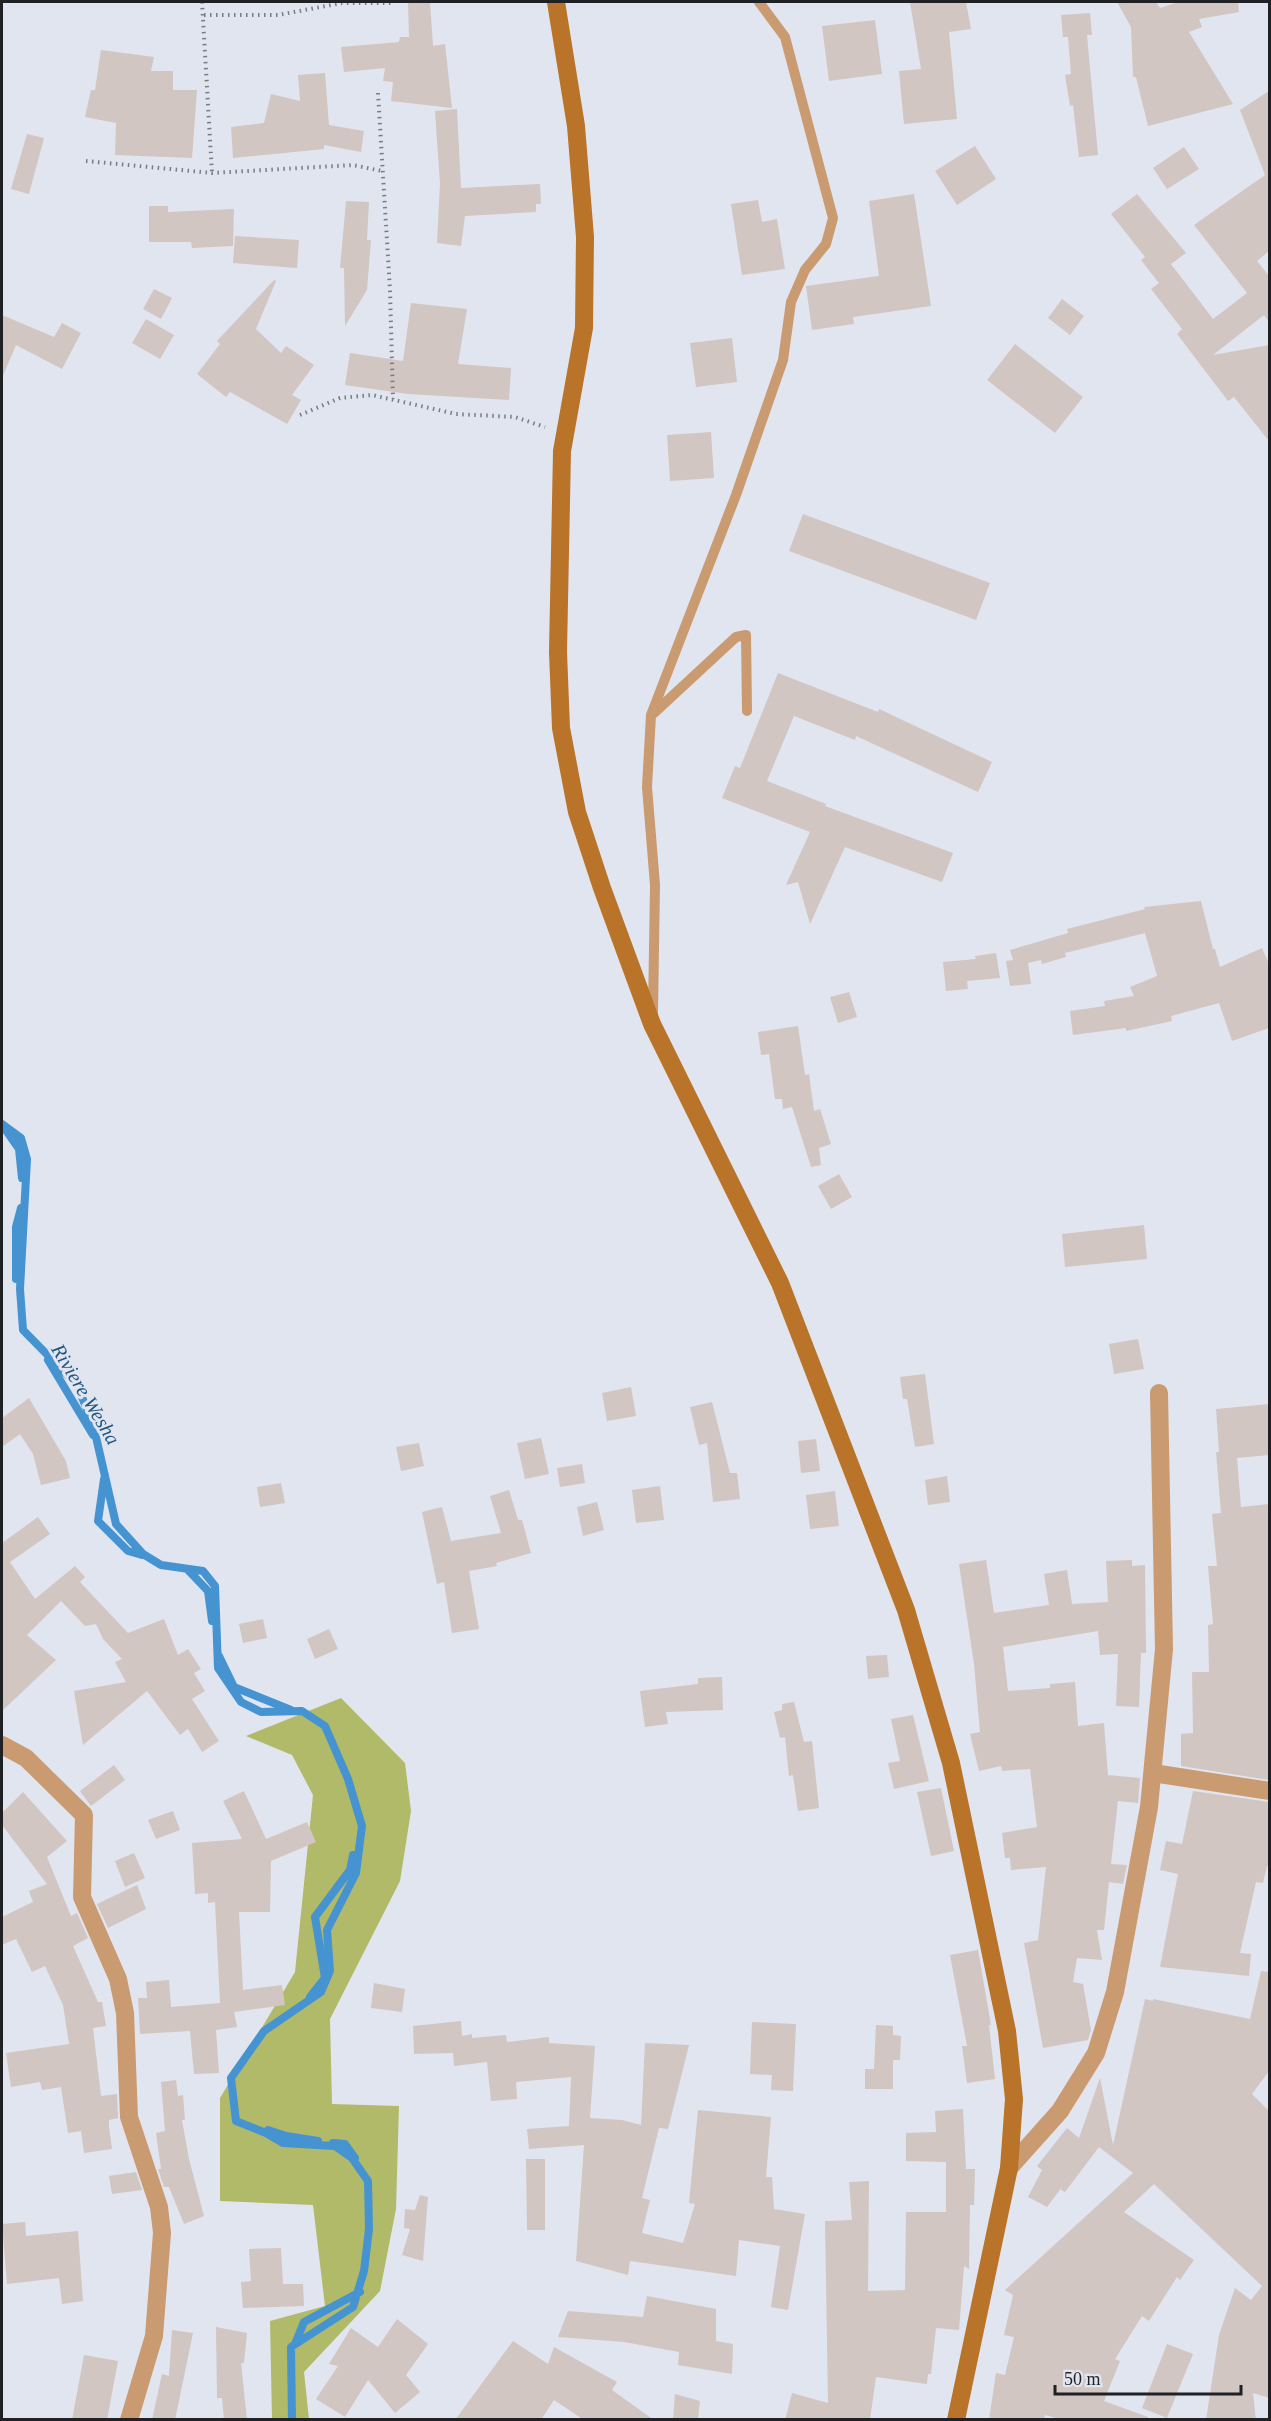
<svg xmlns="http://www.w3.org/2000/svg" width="1271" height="2421" font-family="Georgia,serif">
<rect width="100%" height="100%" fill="#e1e5ef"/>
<path fill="#b0ba69" d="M 341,1698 L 405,1763 L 411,1811 L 400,1881 L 330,2019 L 332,2104 L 399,2106 L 396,2209 L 380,2291 L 304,2372 L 309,2419 L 272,2419 L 270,2321 L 325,2306 L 313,2205 L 220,2201 L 220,2098 L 295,1972 L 313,1795 L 292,1755 L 246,1736 Z"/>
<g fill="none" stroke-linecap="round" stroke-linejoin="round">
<path stroke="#4593d0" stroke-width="8" d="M 2,1124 L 21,1138 L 27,1159 L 20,1289 L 23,1330 L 77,1385 L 93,1424 L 116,1524 L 143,1554 L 161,1565 L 203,1571 L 215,1586 L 218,1668 L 241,1702 L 261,1712 L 302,1711 L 325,1726 L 348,1779 L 362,1826 L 356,1873 L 327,1930 L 330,1971 L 321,1992 L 264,2031 L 231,2078 L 236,2121 L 266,2133 L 283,2143 L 335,2146 L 352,2158 L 368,2181 L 369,2229 L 364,2271 L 353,2307 L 291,2347 L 292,2420
M 5,1129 L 19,1149 L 22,1178
M 16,1279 L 16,1227 L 21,1208
M 48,1360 L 93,1435
M 104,1479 L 98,1521 L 128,1551 L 142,1555
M 188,1570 L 208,1591 L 212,1621
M 219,1656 L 234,1687 L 291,1710
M 310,1997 L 325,1978 L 315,1917 L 350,1870 L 353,1855
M 268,2130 L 286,2136 L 318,2141
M 333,2143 L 345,2144 L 355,2158
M 295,2344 L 304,2322 L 360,2292"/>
</g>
<path fill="#d1c6c1" d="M 408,2 L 430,2 L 433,46 L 445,44 L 452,108 L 391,101 L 393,82 L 383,81 L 385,68 L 344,72 L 341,47 L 399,42 L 400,37 L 409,37 Z
M 910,2 L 966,2 L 971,29 L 949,32 L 957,119 L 904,124 L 899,71 L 921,69 Z
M 1117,2 L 1156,2 L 1160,8 L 1179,2 L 1238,2 L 1239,12 L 1199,19 L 1202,27 L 1189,32 L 1233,104 L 1148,126 L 1136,77 L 1133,77 L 1131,27 Z
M 1090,13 L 1092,35 L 1087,35 L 1098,155 L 1079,157 L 1073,105 L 1070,106 L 1065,75 L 1071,74 L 1068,37 L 1063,37 L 1061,15 Z
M 875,20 L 882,74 L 829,81 L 822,26 Z
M 101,50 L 154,57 L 151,71 L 173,71 L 173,90 L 197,90 L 192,158 L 115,155 L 116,123 L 85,117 L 91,90 L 95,90 Z
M 325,73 L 329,125 L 364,131 L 361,152 L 324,145 L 324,149 L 233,158 L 231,127 L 264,123 L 271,94 L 300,101 L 298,75 Z
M 1269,91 L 1269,251 L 1257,261 L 1269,276 L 1269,322 L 1264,315 L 1213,355 L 1269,345 L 1269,441 L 1234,397 L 1228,401 L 1177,334 L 1182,329 L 1151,289 L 1159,283 L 1141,260 L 1145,257 L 1111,214 L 1137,194 L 1186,253 L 1171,264 L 1213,319 L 1247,293 L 1194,225 L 1265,175 L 1240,110 Z
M 457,109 L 461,188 L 540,184 L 541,204 L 536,204 L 536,212 L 465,216 L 461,246 L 437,243 L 440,184 L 435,111 Z
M 27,134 L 44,138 L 29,194 L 11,189 Z
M 975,146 L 996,179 L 957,205 L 935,171 Z
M 1184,147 L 1199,169 L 1167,189 L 1153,168 Z
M 914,194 L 931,306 L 853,317 L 854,324 L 812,330 L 806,286 L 879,276 L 869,201 Z
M 758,200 L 762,222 L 777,219 L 785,269 L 742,275 L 731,204 Z
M 346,201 L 369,202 L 367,240 L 371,240 L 367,290 L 345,326 L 344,268 L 340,268 Z
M 149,206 L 168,206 L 168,212 L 234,209 L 233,246 L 192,248 L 191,242 L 149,242 Z
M 235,236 L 299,240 L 297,268 L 233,263 Z
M 274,280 L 276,281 L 256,329 L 281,353 L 286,346 L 314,365 L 292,395 L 301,400 L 287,424 L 230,392 L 226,397 L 197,374 L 220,344 L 217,341 Z
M 154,289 L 172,298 L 161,319 L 143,309 Z
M 1062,299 L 1084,316 L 1070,335 L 1048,318 Z
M 411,303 L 467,309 L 458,364 L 511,368 L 509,400 L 408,394 L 345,385 L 350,353 L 403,361 Z
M 2,315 L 54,337 L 62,323 L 81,333 L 62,369 L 16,345 L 2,378 Z
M 146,319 L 174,335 L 160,359 L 132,343 Z
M 732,338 L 737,382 L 696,387 L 690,343 Z
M 1015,344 L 1083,397 L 1055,433 L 987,380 Z
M 711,432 L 714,478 L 670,481 L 667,435 Z
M 803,514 L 990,583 L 976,620 L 789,551 Z
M 778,673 L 878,712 L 879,709 L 992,762 L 978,792 L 856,736 L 855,740 L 794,716 L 767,781 L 826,804 L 825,806 L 953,853 L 942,882 L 845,847 L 810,924 L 798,882 L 786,885 L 810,832 L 722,798 L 735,766 L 740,768 Z
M 1201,901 L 1213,949 L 1215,949 L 1220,967 L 1262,948 L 1269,964 L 1269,1028 L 1232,1041 L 1219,1003 L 1171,1016 L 1172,1021 L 1126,1031 L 1126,1028 L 1073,1035 L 1070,1011 L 1105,1006 L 1104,1001 L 1134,996 L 1130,987 L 1157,976 L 1145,933 L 1065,953 L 1066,957 L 1042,964 L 1041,960 L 1028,963 L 1031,984 L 1010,986 L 1006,961 L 1013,960 L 1010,950 L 1068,933 L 1067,929 L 1145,909 L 1144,907 Z
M 996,953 L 1000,978 L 967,981 L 968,989 L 946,991 L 943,962 L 976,959 L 975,956 Z
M 849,992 L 857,1017 L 838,1023 L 830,997 Z
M 798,1026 L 805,1075 L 809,1074 L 814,1111 L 820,1109 L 831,1144 L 819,1148 L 821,1165 L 811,1167 L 792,1107 L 783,1109 L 782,1099 L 775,1099 L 769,1054 L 761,1055 L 758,1032 Z
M 839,1174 L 852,1197 L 831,1209 L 818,1186 Z
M 1144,1225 L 1147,1259 L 1065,1267 L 1062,1234 Z
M 1138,1339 L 1144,1369 L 1114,1374 L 1109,1344 Z
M 925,1374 L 934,1444 L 915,1447 L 907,1399 L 903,1399 L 900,1377 Z
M 631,1387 L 636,1416 L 607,1421 L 602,1393 Z
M 29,1398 L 66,1461 L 70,1478 L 41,1485 L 33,1454 L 20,1434 L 2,1447 L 2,1418 Z
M 712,1402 L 730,1473 L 737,1473 L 740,1499 L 713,1502 L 707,1443 L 699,1445 L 690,1407 Z
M 1269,1404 L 1269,1455 L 1237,1458 L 1241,1507 L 1269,1504 L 1269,1780 L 1181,1766 L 1181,1734 L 1193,1733 L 1192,1672 L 1209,1672 L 1208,1625 L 1213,1624 L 1208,1566 L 1217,1566 L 1212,1514 L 1221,1513 L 1216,1452 L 1219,1452 L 1216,1409 Z
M 541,1438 L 549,1474 L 525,1479 L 517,1443 Z
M 816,1439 L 820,1471 L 801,1473 L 798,1441 Z
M 419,1443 L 424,1466 L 401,1471 L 396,1447 Z
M 582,1464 L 585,1483 L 560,1487 L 557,1468 Z
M 947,1476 L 950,1502 L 928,1505 L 925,1480 Z
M 281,1483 L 285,1503 L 260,1507 L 257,1487 Z
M 660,1486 L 664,1520 L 636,1523 L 632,1490 Z
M 509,1490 L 518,1520 L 522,1520 L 531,1553 L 496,1563 L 497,1566 L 469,1571 L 479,1629 L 452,1633 L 444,1582 L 437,1584 L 422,1512 L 442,1507 L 451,1541 L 501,1533 L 490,1496 Z
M 835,1491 L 839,1526 L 810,1529 L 806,1495 Z
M 597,1502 L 604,1530 L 583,1536 L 577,1507 Z
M 38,1517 L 50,1534 L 10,1562 L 35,1599 L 75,1566 L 85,1577 L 80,1582 L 128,1633 L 164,1619 L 178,1655 L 188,1649 L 201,1669 L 194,1673 L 205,1691 L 192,1699 L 219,1741 L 202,1752 L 188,1729 L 180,1735 L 147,1691 L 83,1745 L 74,1691 L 126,1682 L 115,1662 L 122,1659 L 103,1639 L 96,1624 L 85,1626 L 61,1601 L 27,1635 L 56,1660 L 2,1711 L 2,1543 Z
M 986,1560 L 994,1613 L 1049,1605 L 1044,1574 L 1067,1570 L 1072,1604 L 1108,1602 L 1106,1561 L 1132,1560 L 1132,1566 L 1145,1565 L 1146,1653 L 1141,1653 L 1139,1707 L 1116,1706 L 1118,1654 L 1100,1655 L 1098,1631 L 1003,1647 L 1008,1691 L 1050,1688 L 1050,1684 L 1075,1682 L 1078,1726 L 1104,1723 L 1108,1775 L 1140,1778 L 1138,1803 L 1118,1801 L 1111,1864 L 1127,1865 L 1123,1884 L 1109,1882 L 1104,1930 L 1097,1930 L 1102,1960 L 1077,1958 L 1073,1982 L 1083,1984 L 1091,2030 L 1088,2040 L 1043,2048 L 1024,1943 L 1038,1940 L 1046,1867 L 1011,1870 L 1010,1858 L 1005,1858 L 1002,1833 L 1037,1827 L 1030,1769 L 1002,1771 L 1001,1766 L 979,1771 L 970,1734 L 980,1732 L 974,1664 L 959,1564 Z
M 263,1619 L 267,1638 L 243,1643 L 239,1624 Z
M 329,1629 L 338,1649 L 315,1659 L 307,1639 Z
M 887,1655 L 889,1677 L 868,1679 L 866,1656 Z
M 722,1677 L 723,1710 L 666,1712 L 668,1724 L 645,1727 L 640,1691 L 698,1684 L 698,1678 Z
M 794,1702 L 804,1742 L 812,1741 L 819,1808 L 798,1811 L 793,1775 L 789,1776 L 785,1737 L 780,1738 L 774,1712 L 782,1710 L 782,1704 Z
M 913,1715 L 929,1781 L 894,1789 L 888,1763 L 900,1761 L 891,1719 Z
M 114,1765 L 125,1780 L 91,1806 L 80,1791 Z
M 941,1788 L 954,1851 L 931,1856 L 917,1792 Z
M 244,1791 L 266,1839 L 307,1822 L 316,1842 L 271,1861 L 270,1912 L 239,1912 L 243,1990 L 282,1985 L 285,2005 L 234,2012 L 237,2027 L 216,2030 L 219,2073 L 194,2074 L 190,2031 L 140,2034 L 138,1998 L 147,1998 L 146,1982 L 169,1980 L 171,2007 L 220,2003 L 215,1902 L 208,1903 L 208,1893 L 195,1894 L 192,1843 L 242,1839 L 223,1801 Z
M 1193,1791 L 1269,1802 L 1269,1866 L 1267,1866 L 1263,1883 L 1256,1882 L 1240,1953 L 1251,1954 L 1249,1976 L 1160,1967 L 1178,1874 L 1160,1870 L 1166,1841 L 1182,1844 Z
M 23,1792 L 67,1841 L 47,1857 L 71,1916 L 77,1913 L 88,1938 L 73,1946 L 98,2002 L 102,2002 L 106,2026 L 93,2028 L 101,2096 L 117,2094 L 118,2118 L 109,2120 L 109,2127 L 112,2149 L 84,2153 L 81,2131 L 68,2133 L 61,2087 L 42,2090 L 40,2082 L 11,2087 L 6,2053 L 69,2044 L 63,2005 L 45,1966 L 32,1972 L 16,1939 L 2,1945 L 2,1917 L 33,1902 L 29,1891 L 47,1884 L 2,1825 L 2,1813 Z
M 173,1811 L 180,1830 L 156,1839 L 148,1820 Z
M 134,1853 L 145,1878 L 125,1887 L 115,1861 Z
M 137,1885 L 146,1909 L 108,1928 L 97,1904 Z
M 978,1950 L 991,2025 L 989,2025 L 995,2079 L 967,2083 L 962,2046 L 967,2046 L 950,1955 Z
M 1261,1971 L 1269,1972 L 1269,2071 L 1252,2094 L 1269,2111 L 1269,2398 L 1253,2393 L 1256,2420 L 1206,2420 L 1219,2335 L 1235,2288 L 1251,2300 L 1262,2286 L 1154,2184 L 1124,2212 L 1194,2260 L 1180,2280 L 1177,2277 L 1149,2321 L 1142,2316 L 1115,2359 L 1120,2361 L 1104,2401 L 1148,2417 L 1148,2420 L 1063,2420 L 1045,2415 L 1044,2420 L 989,2420 L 996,2373 L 1005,2375 L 1014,2337 L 1004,2335 L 1013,2295 L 1005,2290 L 1133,2173 L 1099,2147 L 1065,2192 L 1061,2190 L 1062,2187 L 1047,2207 L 1028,2197 L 1042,2170 L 1037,2166 L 1067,2128 L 1079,2138 L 1100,2078 L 1113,2145 L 1145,1999 L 1153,2001 L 1153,1999 L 1250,2019 Z
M 374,1983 L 405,1989 L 402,2012 L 371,2008 Z
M 461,2021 L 462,2036 L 472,2034 L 472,2038 L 506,2035 L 507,2042 L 549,2037 L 549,2043 L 595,2046 L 590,2118 L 622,2120 L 641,2125 L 645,2043 L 689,2045 L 668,2129 L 659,2128 L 642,2198 L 650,2200 L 642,2233 L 683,2243 L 695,2204 L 689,2203 L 698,2110 L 771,2117 L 766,2177 L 772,2177 L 774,2209 L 805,2214 L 788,2310 L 771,2307 L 780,2246 L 739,2240 L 736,2276 L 630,2261 L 628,2275 L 576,2261 L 584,2145 L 529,2149 L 527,2129 L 569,2126 L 571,2077 L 516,2082 L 517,2099 L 491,2101 L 487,2062 L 454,2066 L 453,2053 L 414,2054 L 413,2026 Z
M 752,2022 L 796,2024 L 793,2091 L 771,2090 L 772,2075 L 750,2074 Z
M 876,2025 L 893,2026 L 893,2035 L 901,2036 L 900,2060 L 893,2060 L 893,2089 L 865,2089 L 865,2069 L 874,2069 Z
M 176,2080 L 178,2096 L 183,2095 L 185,2120 L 182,2120 L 189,2159 L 204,2216 L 184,2224 L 169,2187 L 164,2187 L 158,2169 L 161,2169 L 156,2133 L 165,2131 L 161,2082 Z
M 963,2109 L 966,2169 L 975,2169 L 974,2205 L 970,2205 L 969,2269 L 964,2266 L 959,2330 L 936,2328 L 931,2374 L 928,2374 L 927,2384 L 876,2377 L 870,2420 L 785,2420 L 792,2393 L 828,2403 L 825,2221 L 852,2220 L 849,2182 L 869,2181 L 868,2291 L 905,2290 L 906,2212 L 946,2212 L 946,2162 L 906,2161 L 906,2133 L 936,2132 L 935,2111 Z
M 526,2159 L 545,2159 L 545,2230 L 527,2230 Z
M 136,2172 L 142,2190 L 112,2194 L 109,2176 Z
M 420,2195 L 428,2197 L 423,2261 L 402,2255 L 410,2229 L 404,2228 L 405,2209 L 415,2210 Z
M 25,2222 L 26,2236 L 78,2231 L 83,2301 L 62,2304 L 59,2278 L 7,2284 L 2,2224 Z
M 281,2248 L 283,2284 L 303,2284 L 304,2306 L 243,2308 L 241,2282 L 251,2281 L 249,2249 Z
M 647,2296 L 716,2309 L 716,2341 L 733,2344 L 732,2374 L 678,2365 L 679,2352 L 624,2342 L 558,2337 L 568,2311 L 643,2317 Z
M 397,2319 L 428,2344 L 406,2375 L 420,2392 L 395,2413 L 368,2380 L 345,2417 L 316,2399 L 338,2366 L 329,2364 L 351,2328 L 378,2347 Z
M 216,2327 L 247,2333 L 244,2363 L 241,2363 L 247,2420 L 224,2420 L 222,2398 L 217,2398 Z
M 172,2330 L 193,2333 L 175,2420 L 152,2420 L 162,2374 L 169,2376 Z
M 513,2341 L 548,2364 L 554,2347 L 617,2382 L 612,2390 L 654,2420 L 584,2420 L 554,2400 L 541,2420 L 455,2420 Z
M 1167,2344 L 1193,2354 L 1167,2418 L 1142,2408 Z
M 84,2355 L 118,2361 L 107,2420 L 72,2420 Z
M 675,2394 L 700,2401 L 698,2420 L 673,2420 Z"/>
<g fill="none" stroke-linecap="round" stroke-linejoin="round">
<path stroke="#797c82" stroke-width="4" stroke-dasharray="1.5 4.5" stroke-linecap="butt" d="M 202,2 L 212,173
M 204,15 L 278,15 L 342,3 L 394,3
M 378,93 L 390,290 L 393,399
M 86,161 L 212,173 L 353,165 L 382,171
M 300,415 L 340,398 L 372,395 L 456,414 L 515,417 L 545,427"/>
<path stroke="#ca9a70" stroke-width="10" d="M 654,713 L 736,637 L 746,635 L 747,711
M 653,1012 L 655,885 L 647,787 L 651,715 L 736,495 L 783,360 L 791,302 L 805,270 L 826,244 L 833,218 L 785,37 L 759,2"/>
<path stroke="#ca9a70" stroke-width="18" d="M 2,1745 L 26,1758 L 84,1815 L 82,1897 L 118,1979 L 125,2013 L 129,2117 L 159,2207 L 162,2233 L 154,2336 L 129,2420
M 1153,1773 L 1270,1791
M 1009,2168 L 1060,2111 L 1096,2053 L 1115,1992 L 1149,1807 L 1164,1649 L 1159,1393"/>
<path stroke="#b9742a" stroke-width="18" d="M 556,2 L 576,126 L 585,237 L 584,328 L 562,451 L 558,652 L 561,728 L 577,812 L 602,888 L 652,1024 L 780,1283 L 906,1610 L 951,1763 L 1007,2031 L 1014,2099 L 1009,2168 L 956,2420"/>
</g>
<g text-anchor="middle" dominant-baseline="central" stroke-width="6" stroke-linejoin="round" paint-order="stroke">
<g font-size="20" font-style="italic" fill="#1f5680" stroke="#e1e5ef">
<text transform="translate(86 1394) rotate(59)">Riviere Wesha</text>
</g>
</g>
<rect width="1271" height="2421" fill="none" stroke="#1f2124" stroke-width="6"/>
<path d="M1055 2385v9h186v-9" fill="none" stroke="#1f2124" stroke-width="3"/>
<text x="1064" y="2385" font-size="18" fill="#1f2124" stroke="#e1e5ef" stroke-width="4.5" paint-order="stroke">50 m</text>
</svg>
